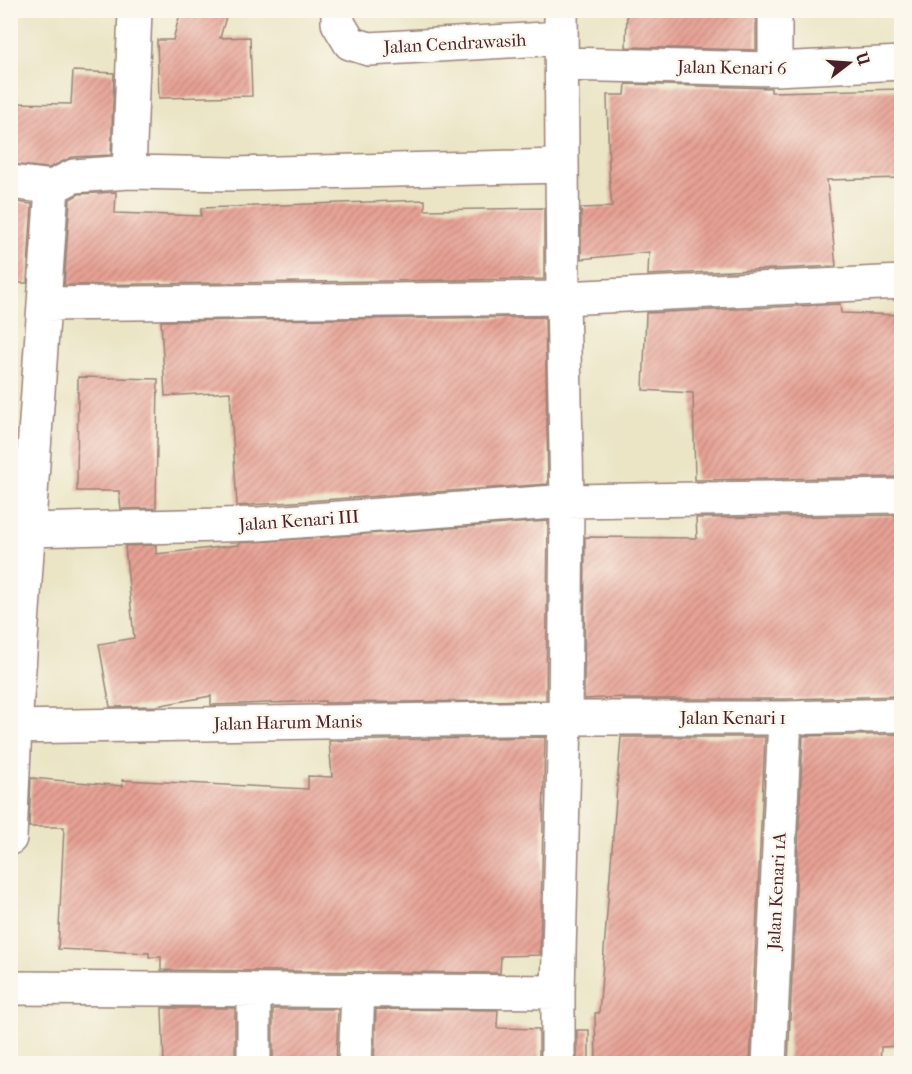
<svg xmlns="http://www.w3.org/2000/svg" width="912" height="1074" font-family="'IM FELL French Canon',serif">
<defs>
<pattern id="building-hatch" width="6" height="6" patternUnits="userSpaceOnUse" patternTransform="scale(1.5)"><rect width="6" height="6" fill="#e7a194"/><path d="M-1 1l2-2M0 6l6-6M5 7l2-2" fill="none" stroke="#bd8379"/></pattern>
</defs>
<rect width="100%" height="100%" fill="#fbf7ec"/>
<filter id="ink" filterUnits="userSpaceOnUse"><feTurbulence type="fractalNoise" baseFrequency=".0167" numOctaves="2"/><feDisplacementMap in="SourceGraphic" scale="12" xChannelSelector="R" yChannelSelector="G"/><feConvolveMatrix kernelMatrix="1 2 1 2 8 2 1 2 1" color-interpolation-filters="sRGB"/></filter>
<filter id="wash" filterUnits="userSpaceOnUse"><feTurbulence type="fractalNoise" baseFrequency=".008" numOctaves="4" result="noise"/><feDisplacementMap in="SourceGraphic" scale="24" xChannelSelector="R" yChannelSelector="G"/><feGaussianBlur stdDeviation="1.35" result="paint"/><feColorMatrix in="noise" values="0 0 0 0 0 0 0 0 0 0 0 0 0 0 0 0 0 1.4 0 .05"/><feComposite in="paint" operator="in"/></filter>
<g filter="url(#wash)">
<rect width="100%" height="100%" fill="#ebe5c6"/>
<g id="blocks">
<path fill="url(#building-hatch)" d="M 181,10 L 228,10 L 220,38 L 250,37 L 252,96 L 159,98 L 157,40 L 173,40 Z
M 627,10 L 756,10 L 756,50 L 626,47 Z
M 73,71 L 114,73 L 111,155 L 72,157 L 49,168 L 10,164 L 10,103 L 71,104 Z
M 626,84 L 771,88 L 771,92 L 902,89 L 902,178 L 827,180 L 836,266 L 648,275 L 649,252 L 581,259 L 581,208 L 612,207 L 609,173 L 607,95 L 625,95 Z
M 116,192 L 115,213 L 201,216 L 201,208 L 425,200 L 425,210 L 544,208 L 544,279 L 64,285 L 70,199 L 79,194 Z
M 10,201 L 32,204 L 27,283 L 10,283 Z
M 840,304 L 841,313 L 902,315 L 902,477 L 695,480 L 693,393 L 643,390 L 646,313 Z
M 545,317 L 548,484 L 237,506 L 230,392 L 165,396 L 161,321 Z
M 78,377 L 158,379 L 156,508 L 121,509 L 119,491 L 77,491 Z
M 902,515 L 902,696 L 785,699 L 623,699 L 624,697 L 584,699 L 585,537 L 697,538 L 696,518 Z
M 548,521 L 546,700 L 325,703 L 325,701 L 211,705 L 211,696 L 156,706 L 110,707 L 99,644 L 134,638 L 125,546 L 156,545 L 156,554 L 239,545 L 239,543 Z
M 902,734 L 902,1046 L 881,1047 L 880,1064 L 788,1064 L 803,736 Z
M 545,737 L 540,955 L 501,956 L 500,973 L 161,970 L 161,957 L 149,957 L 149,953 L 58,949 L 64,827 L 29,827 L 31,778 L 123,786 L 122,780 L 308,789 L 308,776 L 332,777 L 329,741 Z
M 621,737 L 765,737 L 750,1064 L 596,1064 L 595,1013 L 599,1013 Z
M 162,1008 L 235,1008 L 235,1064 L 164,1064 Z
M 273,1009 L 338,1009 L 336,1064 L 273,1064 Z
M 376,1009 L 498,1010 L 497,1028 L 539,1029 L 539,1064 L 374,1064 Z
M 577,1030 L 589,1030 L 589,1064 L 577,1064 Z"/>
</g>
</g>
<g filter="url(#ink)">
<use href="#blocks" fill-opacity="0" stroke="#9a8278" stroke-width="1.5"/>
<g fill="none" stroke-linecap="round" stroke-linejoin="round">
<defs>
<path id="minor" d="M 338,10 L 338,23 L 350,43 L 369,49 L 561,38
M 775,10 L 775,69
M 562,64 L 775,69 L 902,63
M 129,172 L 135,10
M 10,182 L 52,187 L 74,176 L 129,172 L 233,174 L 562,166
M 44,304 L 563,298 L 902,282
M 29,530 L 259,524 L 567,501 L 902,496
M 10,727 L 565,718 L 785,718 L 902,715
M 10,838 L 15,727 L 52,187
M 10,988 L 558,992
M 254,1064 L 254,990
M 355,1064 L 358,991
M 558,1064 L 558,992 L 565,718 L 567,501 L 563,298 L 561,10
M 769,1064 L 785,718"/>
</defs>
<use href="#minor" stroke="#9a8278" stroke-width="36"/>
<use href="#minor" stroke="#fff" stroke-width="33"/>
</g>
</g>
<g text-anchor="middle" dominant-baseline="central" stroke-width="5" stroke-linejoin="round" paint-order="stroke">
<g font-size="18" fill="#4a1f2b" stroke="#fbf7ec">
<text transform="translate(455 44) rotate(-3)">Jalan Cendrawasih</text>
<text transform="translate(732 68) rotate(1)">Jalan Kenari 6</text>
<text transform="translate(299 521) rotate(-4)">Jalan Kenari III</text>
<text x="733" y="718">Jalan Kenari 1</text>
<text transform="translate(288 723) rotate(-1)">Jalan Harum Manis</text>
<text transform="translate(777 891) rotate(-87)">Jalan Kenari 1A</text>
</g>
</g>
<rect width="912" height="1074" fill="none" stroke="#fbf7ec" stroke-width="36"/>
<g transform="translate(849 63) rotate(73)" stroke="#fbf7ec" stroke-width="4.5" paint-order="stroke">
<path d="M0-4.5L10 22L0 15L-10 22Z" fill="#4a1f2b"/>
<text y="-9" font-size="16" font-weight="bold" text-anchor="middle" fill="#4a1f2b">U</text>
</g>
</svg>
